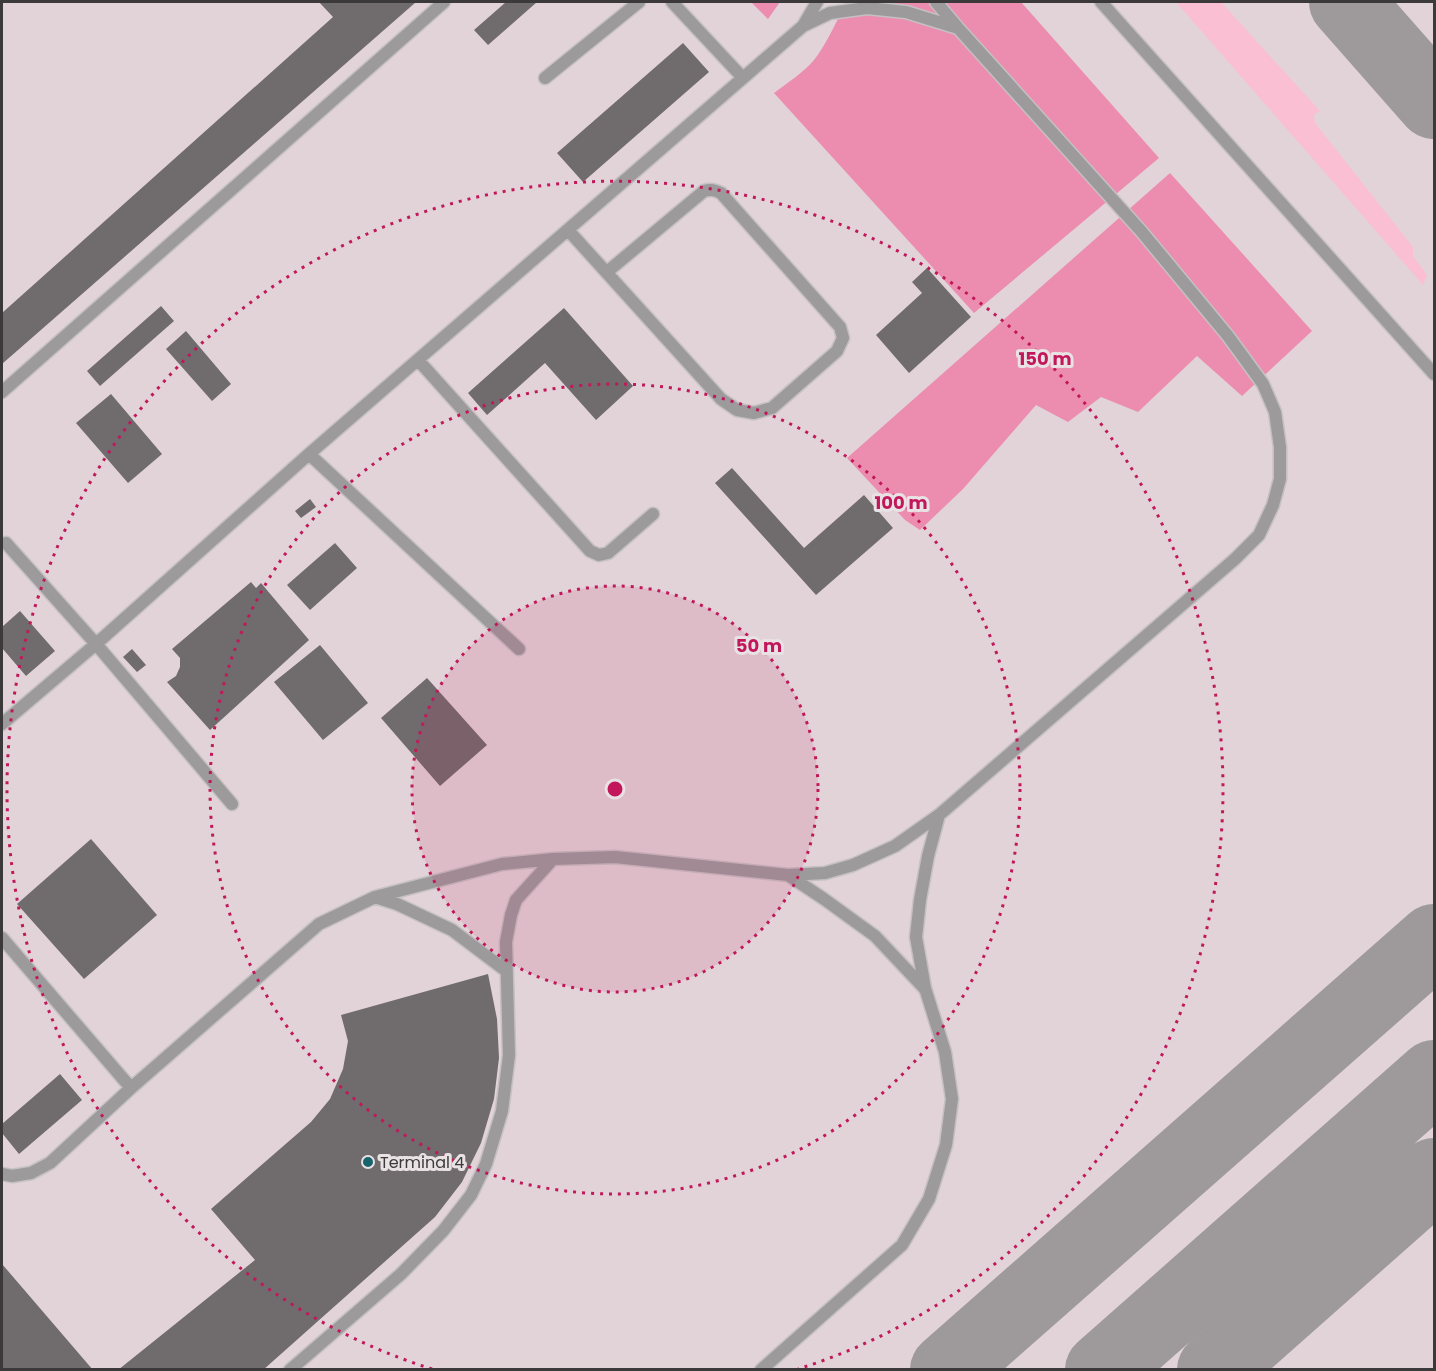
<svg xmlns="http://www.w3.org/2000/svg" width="1436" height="1371" font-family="Poppins,sans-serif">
<rect width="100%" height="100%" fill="#e8e2e4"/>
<path fill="#e1d3d7" d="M 2,2 L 1434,2 L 1434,1369 L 2,1370 Z"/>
<path fill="#fbbfd3" d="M 1176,2 L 1221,2 L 1320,111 L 1314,115 L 1315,123 L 1413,247 L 1413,256 L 1427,275 L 1423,285 Z"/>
<path fill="#ec8daf" d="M 751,2 L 780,2 L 768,19 Z
M 846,2 L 1021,2 L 1159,158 L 974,313 L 774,93 C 787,83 803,73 814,60 C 826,45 838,19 846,2 Z
M 1170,173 L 1312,331 L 1242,396 L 1197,356 L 1138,412 L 1101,397 L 1068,422 L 1036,405 L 963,489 L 920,530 L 905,520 L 847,458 Z"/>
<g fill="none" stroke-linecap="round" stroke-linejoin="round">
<path stroke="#9e9a9b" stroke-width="74" d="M 1346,2 L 1434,102
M 947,1370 L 1434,941
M 1102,1370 L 1434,1077
M 1214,1370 L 1434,1175"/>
</g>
<path fill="#706b6d" d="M 319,2 L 416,2 L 2,364 L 2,313 L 333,17 Z
M 506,2 L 537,2 L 488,45 L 474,30 Z
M 683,43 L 709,72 L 583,182 L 557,153 Z
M 927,268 L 971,317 L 909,373 L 876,335 L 922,293 L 912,282 Z
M 161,306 L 174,321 L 100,386 L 87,371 Z
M 564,308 L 633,386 L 596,420 L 545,363 L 487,415 L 468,393 Z
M 186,331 L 231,384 L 212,401 L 166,349 Z
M 111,394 L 162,454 L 128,483 L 76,423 Z
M 732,468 L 804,548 L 864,495 L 893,528 L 816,595 L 715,483 Z
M 310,499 L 316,507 L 301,518 L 295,511 Z
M 335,543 L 357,568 L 310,610 L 287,585 Z
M 251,582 L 256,588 L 261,583 L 309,640 L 210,730 L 167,682 L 176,676 L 180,667 L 180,658 L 172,649 Z
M 20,611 L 55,651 L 26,676 L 2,648 L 2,627 Z
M 320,645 L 368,703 L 323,740 L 274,682 Z
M 132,649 L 146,665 L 137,672 L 123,657 Z
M 427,678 L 487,745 L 440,786 L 381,718 Z
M 91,839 L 157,915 L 84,979 L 17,904 Z
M 488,974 L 497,1019 L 499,1058 L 494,1099 L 481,1143 L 462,1182 L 435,1217 L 263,1370 L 118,1370 L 255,1260 L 211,1209 L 311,1122 L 330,1099 L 343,1069 L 348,1041 L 341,1015 Z
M 60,1074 L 82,1100 L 19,1154 L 2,1133 L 2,1124 Z
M 2,1264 L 93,1370 L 2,1370 Z"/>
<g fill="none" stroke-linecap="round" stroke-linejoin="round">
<defs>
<path id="service" d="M 672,2 L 743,78
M 1101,2 L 1434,374
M 803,26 L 830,13 L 867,8 L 906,12 L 958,28
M 545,78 L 639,2
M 568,230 L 721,399 L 737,410 L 754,413 L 772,408 L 837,351 L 843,338 L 840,327 L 721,193 C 715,190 711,189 704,191 L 607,272
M 418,360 L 590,551 L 599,555 L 608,553 L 653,514
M 2,392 L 444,2
M 309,454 L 519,649
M 6,543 L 96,644 L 232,804
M 2,724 L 96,644 L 309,454 L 803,26 L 817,2
M 788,875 L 824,899 L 875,936 L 924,988
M 375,897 L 397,904 L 452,930 L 505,970
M 2,938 L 131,1088
M 2,1174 L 12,1176 L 31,1173 L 50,1163 L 131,1088 L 319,924 L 375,897 L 502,864 L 553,859 L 615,857 L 788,875 L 825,873 L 853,865 L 895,846 L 939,815 L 1235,559 L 1259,535 L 1273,505 L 1280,479 L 1280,447 L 1275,412 L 1263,384 L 1228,336 L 1141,231 L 958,28 L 936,2
M 290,1370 L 401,1274 L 443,1231 L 471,1195 L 486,1164 L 502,1111 L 509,1055 L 506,942 L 511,915 L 516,900 L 553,859
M 761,1370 L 902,1245 L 929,1199 L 946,1145 L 952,1099 L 945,1052 L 925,988 L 916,937 L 920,900 L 928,856 L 939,815"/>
</defs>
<use href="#service" stroke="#c5c0c2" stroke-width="15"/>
<use href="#service" stroke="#9c9a9b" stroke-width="12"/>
</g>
<circle cx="615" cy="789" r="203" fill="#c2185b" fill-opacity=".12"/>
<g fill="none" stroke="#c2185b" stroke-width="3" stroke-dasharray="3 6">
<circle cx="615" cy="789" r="203"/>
<circle cx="615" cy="789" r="405"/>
<path d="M432 1369A608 608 0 1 1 798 1369"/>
</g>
<circle fill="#17646d" stroke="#e8e2e4" stroke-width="2" cx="368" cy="1162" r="6"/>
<g text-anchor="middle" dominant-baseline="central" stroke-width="6" stroke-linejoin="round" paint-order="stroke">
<g font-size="16" fill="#3b3939" stroke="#e8e2e4" text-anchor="start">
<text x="380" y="1162">Terminal 4</text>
</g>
</g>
<circle cx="615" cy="789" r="9" fill="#c2185b" stroke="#e8e2e4" stroke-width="3"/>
<g font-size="18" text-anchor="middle" font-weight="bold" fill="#c2185b" stroke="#e8e2e4" stroke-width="6" stroke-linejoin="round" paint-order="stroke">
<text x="1045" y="365">150 m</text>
<text x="901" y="509">100 m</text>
<text x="759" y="652">50 m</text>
</g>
<rect width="1436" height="1371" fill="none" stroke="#3b3939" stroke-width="6"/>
</svg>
